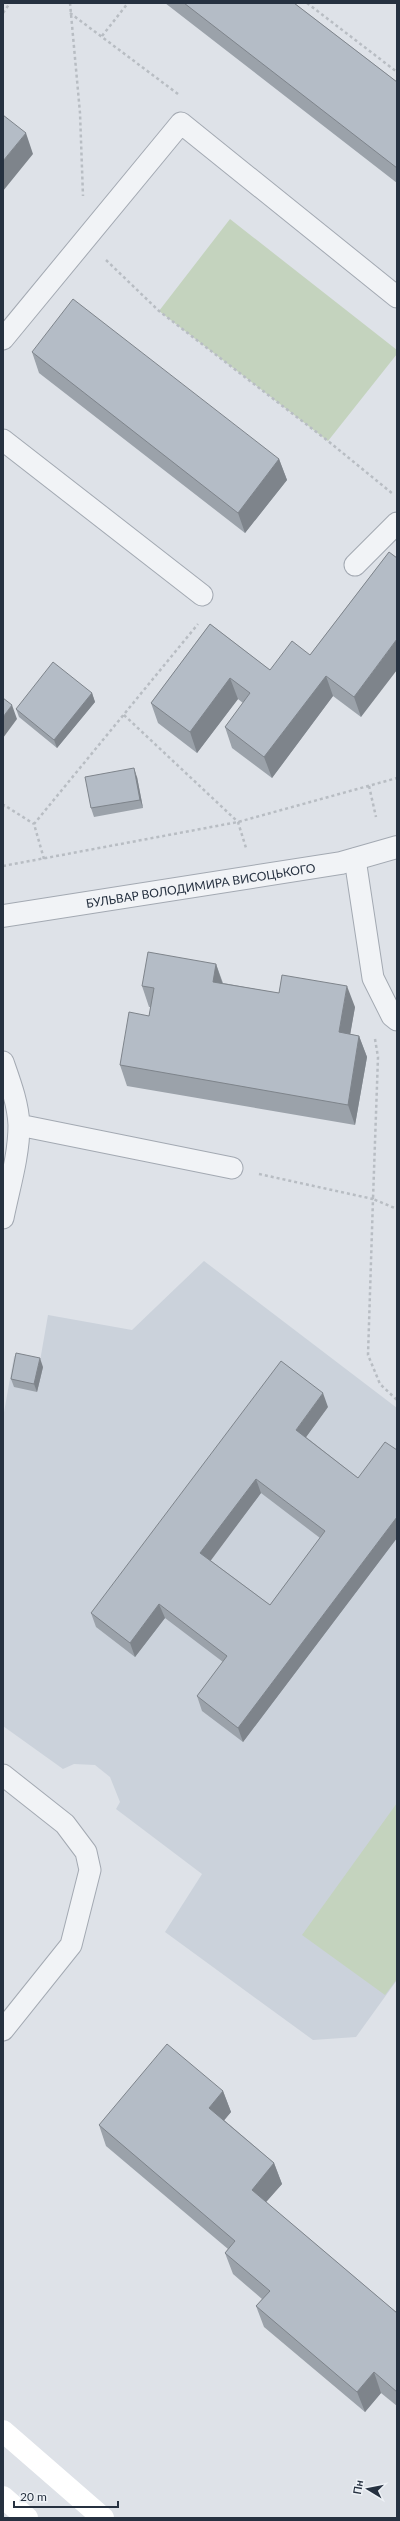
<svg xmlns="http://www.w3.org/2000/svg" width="400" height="2521" font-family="Lato,sans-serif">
<rect width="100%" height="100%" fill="#dee2e8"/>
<path fill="#cbd2db" d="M 204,1261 L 397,1408 L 397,1980 L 356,2037 L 313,2040 L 165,1932 L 202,1874 L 116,1809 L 120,1802 L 110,1777 L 95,1765 L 74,1764 L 63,1769 L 3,1726 L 3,1418 L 14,1356 L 40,1361 L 48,1315 L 132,1330 Z"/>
<path fill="#c4d3be" d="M 230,219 L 397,350 L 397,354 L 328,441 L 159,311 Z
M 397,1803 L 397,1979 L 385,1995 L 302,1935 Z"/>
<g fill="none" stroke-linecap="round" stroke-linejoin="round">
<defs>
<path id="service" d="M 3,339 L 181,123 L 397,297
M 3,440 L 202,595
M 355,565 L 397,523
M 355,859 L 373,978 L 392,1016 L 397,1020
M 3,1062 C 10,1082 18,1103 19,1125 C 19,1156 9,1188 3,1218
M 19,1125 L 232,1168
M 3,1775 L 65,1824 L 86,1852 L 90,1870 L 71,1945 L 3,2030"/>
<g id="minor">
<path id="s1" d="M 3,916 L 341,863 L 397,847"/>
</g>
</defs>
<use href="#service" stroke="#a3a9b2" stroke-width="23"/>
<use href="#minor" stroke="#a3a9b2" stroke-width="24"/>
<path stroke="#b8bdc3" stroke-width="2.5" stroke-dasharray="3 3" stroke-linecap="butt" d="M 70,3 L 80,113 L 83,196
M 307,3 L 397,72
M 3,13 L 10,3
M 70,13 L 178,94
M 102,36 L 128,3
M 106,260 L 159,311 L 328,441 L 393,494
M 124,715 L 238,822 L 246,848
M 369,786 L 376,817
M 3,807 L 4,805 L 34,824
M 44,859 L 34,824 L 198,624
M 3,866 L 238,822 L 397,778
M 375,1039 L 378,1057 L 373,1199 L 397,1209
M 259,1174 L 373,1199 L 368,1355 L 380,1384 L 397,1400"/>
<use href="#service" stroke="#f1f3f6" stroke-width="21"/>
<use href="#minor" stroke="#f1f3f6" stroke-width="22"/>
<path stroke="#fff" stroke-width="22" d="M 3,2431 L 103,2518
M 3,2497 L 27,2518"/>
</g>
<path fill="#9ba2aa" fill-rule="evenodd" d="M 165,3 L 294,3 L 397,82 L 397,183 Z
M 32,352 L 279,459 L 287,480 L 245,533 L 39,373 Z
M 389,552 L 361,717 L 333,696 L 272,778 L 232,748 L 225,727 L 243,703 L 238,699 L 197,753 L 158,723 L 151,703 L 210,624 L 270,670 L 310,655 Z
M 92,693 L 95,702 L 57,748 L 19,717 L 16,709 Z
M 137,777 L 143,808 L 94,817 L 91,808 Z
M 216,964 L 223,983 L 355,1007 L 350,1034 L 359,1036 L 367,1057 L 355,1125 L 127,1086 L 120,1065 L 149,1016 L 151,1007 L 149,1007 L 142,986 Z
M 43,1367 L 37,1392 L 14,1387 L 11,1379 Z
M 328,1407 L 306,1437 L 358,1478 L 397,1450 L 397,1538 L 243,1742 L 202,1711 L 197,1696 L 223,1662 L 165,1618 L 135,1657 L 96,1627 L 91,1613 ZM 261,1493 L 320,1538 L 270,1605 L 210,1560 Z
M 223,2091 L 231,2112 L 224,2120 L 274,2163 L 282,2184 L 266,2202 L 397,2313 L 397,2406 L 381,2393 L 365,2412 L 264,2327 L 256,2306 L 262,2299 L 233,2274 L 225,2253 L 228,2249 L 106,2146 L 99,2125 Z"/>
<path fill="#7e848b" d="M 26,133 L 33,154 L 3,191 L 3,161 Z
M 279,459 L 287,480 L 245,533 L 238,513 Z
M 397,639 L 397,670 L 361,717 L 354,697 Z
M 326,676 L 333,696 L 272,778 L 264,757 Z
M 230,678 L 238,699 L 197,753 L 190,732 Z
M 92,693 L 95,702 L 57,748 L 54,740 Z
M 12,705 L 17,719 L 3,738 L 3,717 Z
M 134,768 L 137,777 L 143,808 L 140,800 Z
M 216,964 L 223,985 L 213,982 Z
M 347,986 L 355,1007 L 347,1053 L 339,1032 Z
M 359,1036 L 367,1057 L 355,1125 L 348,1105 Z
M 40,1358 L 43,1367 L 37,1392 L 34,1384 Z
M 323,1393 L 328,1407 L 301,1444 L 296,1430 Z
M 256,1479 L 261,1493 L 206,1567 L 200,1553 Z
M 397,1517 L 397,1538 L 243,1742 L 238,1728 Z
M 159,1604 L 165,1618 L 135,1657 L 130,1643 Z
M 223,2091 L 231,2112 L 217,2129 L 209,2108 Z
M 274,2163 L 282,2184 L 259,2210 L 252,2190 Z
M 374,2372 L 381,2393 L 365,2412 L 357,2392 Z"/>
<path fill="#b4bcc6" stroke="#7e848b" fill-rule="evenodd" d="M 184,3 L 294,3 L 397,82 L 397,168 Z
M 3,115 L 26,133 L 3,161 Z
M 73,299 L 279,459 L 238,513 L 32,352 Z
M 389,552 L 397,558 L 397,639 L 354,697 L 326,676 L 264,757 L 225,727 L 250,693 L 230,678 L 190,732 L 151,703 L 210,624 L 270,670 L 292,641 L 310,655 Z
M 53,662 L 92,693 L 54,740 L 16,709 Z
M 3,698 L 12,705 L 3,717 Z
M 134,768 L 140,800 L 91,808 L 85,777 Z
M 148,952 L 216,964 L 213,982 L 279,993 L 282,975 L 347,986 L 339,1032 L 359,1036 L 348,1105 L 120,1065 L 129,1012 L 149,1016 L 154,988 L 142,986 Z
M 16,1353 L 40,1358 L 34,1384 L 11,1379 Z
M 281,1361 L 323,1393 L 296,1430 L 358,1478 L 385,1442 L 397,1450 L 397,1517 L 238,1728 L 197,1696 L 227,1656 L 159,1604 L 130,1643 L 91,1613 ZM 256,1479 L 325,1531 L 270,1605 L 200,1553 Z
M 167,2044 L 223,2091 L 209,2108 L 274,2163 L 252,2190 L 397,2313 L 397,2392 L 374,2372 L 357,2392 L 256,2306 L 270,2291 L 225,2253 L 235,2241 L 99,2125 Z"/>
<g text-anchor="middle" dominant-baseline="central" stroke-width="4" stroke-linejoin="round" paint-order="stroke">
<g font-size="12" fill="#263140" stroke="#edf1f6">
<text stroke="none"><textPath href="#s1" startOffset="200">БУЛЬВАР ВОЛОДИМИРА ВИСОЦЬКОГО</textPath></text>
</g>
</g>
<rect width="400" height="2521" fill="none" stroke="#263140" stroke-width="8"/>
<g transform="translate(368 2489) rotate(280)" stroke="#edf1f6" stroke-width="3" paint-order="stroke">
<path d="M0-3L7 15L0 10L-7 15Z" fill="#263140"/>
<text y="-6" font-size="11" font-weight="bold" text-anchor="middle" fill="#263140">Пн</text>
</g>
<path d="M14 2501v6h104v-6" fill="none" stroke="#263140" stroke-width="2"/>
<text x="20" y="2501" font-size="12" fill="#263140" stroke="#edf1f6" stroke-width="3" paint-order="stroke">20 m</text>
</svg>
